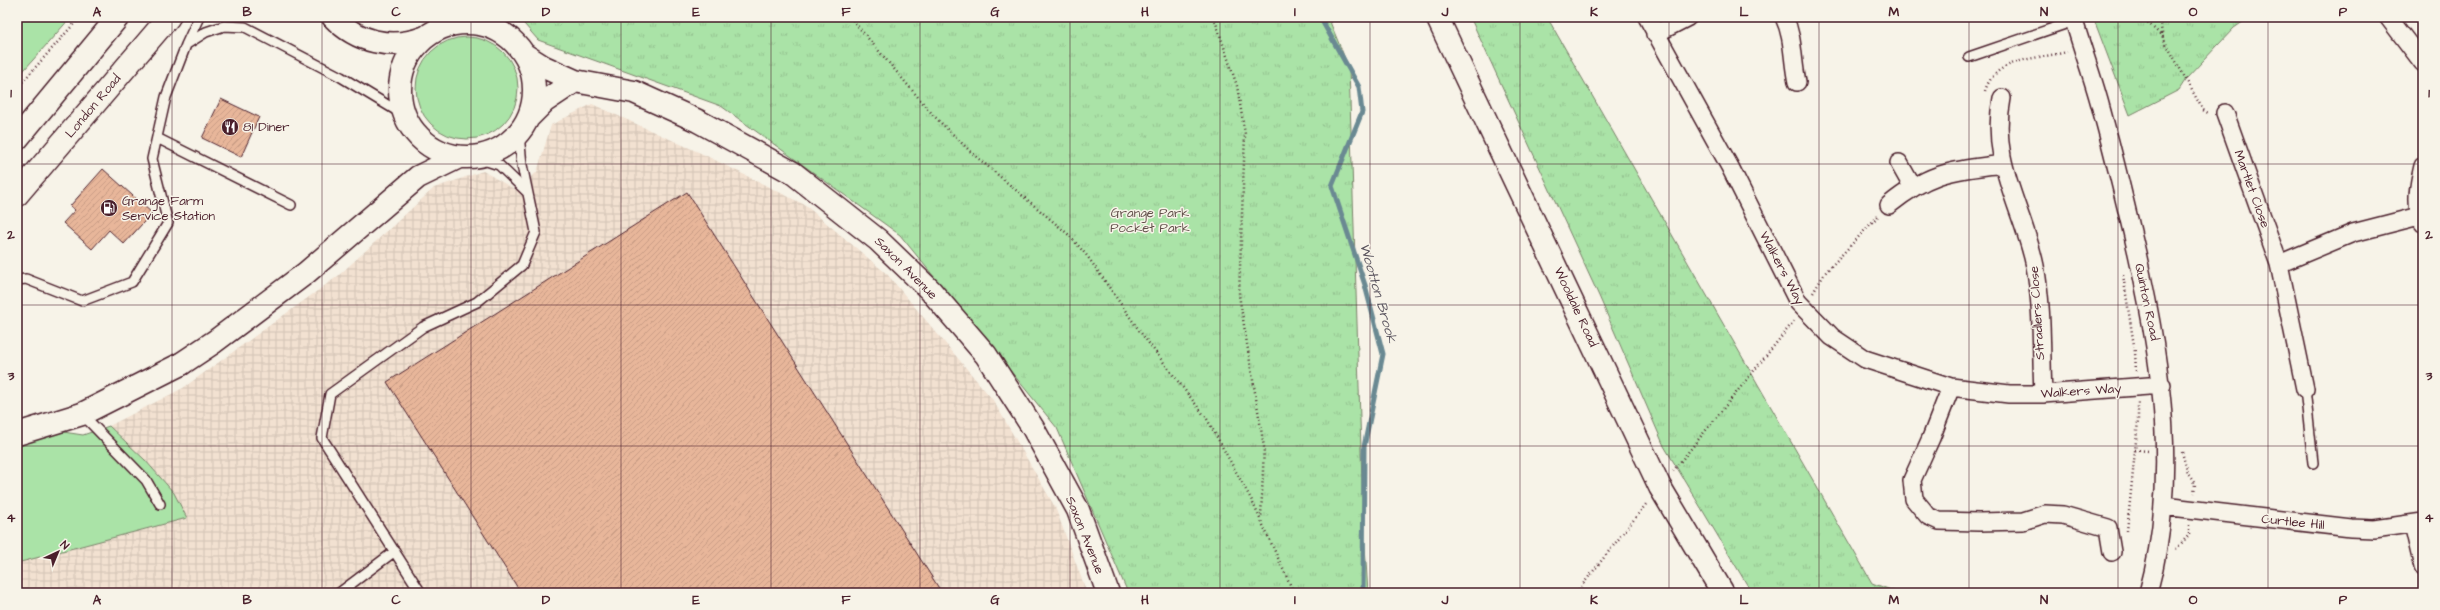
<svg xmlns="http://www.w3.org/2000/svg" width="2440" height="610" font-family="'Architects Daughter',sans-serif">
<defs>
<pattern id="industrial-grid" width="8" height="8" patternUnits="userSpaceOnUse"><rect width="8" height="8" fill="#f2e1d1"/><path d="M0 4h8M4 0v8" fill="none" stroke="#d1c1b4"/></pattern>
<pattern id="park-tufts" width="24" height="20" patternUnits="userSpaceOnUse"><rect width="24" height="20" fill="#aae3a7"/><path d="M3 7l-1-3M5 7V3M7 7l1-3M15 17l-1-3M17 17v-4M19 17l1-3" fill="none" stroke="#94c290"/></pattern>
<pattern id="building-hatch" width="6" height="6" patternUnits="userSpaceOnUse"><rect width="6" height="6" fill="#e8b69a"/><path d="M-1 1l2-2M0 6l6-6M5 7l2-2" fill="none" stroke="#c89c85"/></pattern>
</defs>
<rect width="100%" height="100%" fill="#f7f3e8"/>
<filter id="ink" filterUnits="userSpaceOnUse"><feTurbulence type="fractalNoise" baseFrequency=".025" numOctaves="2"/><feDisplacementMap in="SourceGraphic" scale="8" xChannelSelector="R" yChannelSelector="G"/><feConvolveMatrix kernelMatrix="1 2 1 2 8 2 1 2 1" color-interpolation-filters="sRGB"/></filter>
<g filter="url(#ink)">
<path fill="url(#industrial-grid)" d="M 592,104 L 705,155 L 805,205 L 887,274 L 993,400 L 1055,507 L 1087,593 L 17,593 L 17,563 L 187,518 L 174,493 L 145,460 L 109,426 L 183,388 L 338,276 L 434,188 L 483,171 L 516,190 L 537,172 L 551,125 Z"/>
<path fill="#aae3a7" stroke="#7a8169" d="M 17,17 L 71,17 L 17,78 Z
M416 88a51 51 0 1 1 102 0a51 51 0 1 1-102 0Z
M 109,426 L 145,460 L 174,493 L 187,518 L 17,563 L 17,445 L 57,431 L 83,435 Z"/>
<path fill="url(#park-tufts)" stroke="#7a8169" d="M 518,17 L 1328,17 L 1349,68 L 1363,514 L 1368,593 L 1128,593 L 1057,428 L 900,235 L 721,106 L 538,40 Z
M 1470,17 L 1547,17 L 1872,583 L 1899,593 L 1752,593 L 1664,446 L 1599,296 Z
M 2093,17 L 2250,17 L 2234,28 L 2186,79 L 2179,90 L 2130,115 Z"/>
<g fill="none" stroke-linecap="round" stroke-linejoin="round">
<path stroke="#6a8992" stroke-width="5" d="M 1320,17 L 1359,87 L 1362,112 L 1332,186 L 1365,285 L 1383,354 L 1364,447 L 1363,593"/>
</g>
<path fill="url(#building-hatch)" stroke="#4a1f2b" d="M 221,99 L 259,117 L 241,157 L 202,138 Z
M 103,169 L 152,213 L 124,244 L 109,230 L 92,249 L 63,223 L 75,210 L 70,206 Z
M 687,192 L 942,593 L 521,593 L 387,382 Z"/>
<g fill="none" stroke-linecap="round" stroke-linejoin="round">
<defs>
<path id="lane" d="M 187,44 L 206,32 L 224,26 L 245,27 L 341,77 L 404,115
M 1969,57 L 2074,21
M 157,138 L 291,205
M 474,157 L 499,165 L 527,192
M 17,280 L 26,279 L 82,301 L 132,282 L 168,223 L 152,159 L 166,97 L 186,45 L 199,17
M 2305,389 L 2313,463
M 82,414 L 146,480 L 160,504
M 339,593 L 395,551
M 421,593 L 322,438 L 330,394 L 423,327 L 477,302 L 522,265 L 536,232 L 522,165 L 519,134"/>
<path id="street" d="M 1647,17 L 1730,167 L 1798,302 L 1832,337 L 1865,359 L 1951,387 L 2009,394 L 2043,394 L 2162,385
M 1784,17 C 1794,38 1792,60 1797,82
M 2073,17 C 2082,49 2094,80 2102,112 C 2115,159 2126,206 2137,253 C 2162,365 2179,480 2148,593
M 2388,17 L 2423,63
M 1655,34 L 1688,17
M 2002,98 C 1989,162 2023,207 2035,266 C 2043,308 2041,353 2043,394
M 2225,113 L 2279,264 L 2353,233 L 2419,216
M 1899,163 L 1912,186
M 2423,166 C 2419,183 2414,207 2423,223
M 1889,205 C 1931,171 1951,171 2002,164
M 2279,264 L 2305,389
M 1951,387 L 1931,438 L 1912,480 L 1914,499 L 1928,516 L 1939,521 L 1979,522 L 2023,521 L 2045,514 L 2063,515 L 2108,528 L 2112,552
M 2163,506 L 2351,528 L 2374,529 L 2423,522
M 2413,524 L 2423,567"/>
<path id="secondary" d="M 1437,17 L 1660,487 L 1723,593
M400 90a67 67 0 1 1 134 0a67 67 0 1 1-134 0Z
M 525,55 L 544,67 L 575,81 L 634,92 L 698,121 L 793,173 L 878,240 L 930,290 L 986,355 L 1033,428 L 1078,510 L 1108,593
M 528,118 L 545,101 L 575,81
M 181,364 L 214,342 L 306,273 L 418,177 L 459,157"/>
<path id="highway" d="M 333,17 C 357,42 391,50 423,38
M 17,139 L 118,17
M 17,195 L 169,17
M 17,434 L 82,414 L 181,364"/>
</defs>
<use href="#lane" stroke="#4a1f2b" stroke-width="12"/>
<use href="#street" stroke="#4a1f2b" stroke-width="20"/>
<use href="#secondary" stroke="#4a1f2b" stroke-width="25"/>
<use href="#highway" stroke="#4a1f2b" stroke-width="25"/>
<path stroke="#4a1f2b" stroke-width="2.5" stroke-dasharray="1 3" stroke-linecap="butt" d="M 850,17 L 934,116 L 972,153 L 1069,235 L 1088,257 L 1141,333 L 1207,419 L 1251,499 L 1294,593
M 1214,17 L 1237,86 L 1245,134 L 1239,295 L 1264,447 L 1261,518
M 2142,17 L 2163,37
M 2159,17 L 2163,38 L 2203,110 L 2208,113
M 17,88 L 80,17
M 1985,91 C 1995,57 2038,59 2067,52
M 2123,275 L 2135,352 L 2136,371
M 1813,293 L 1825,273 L 1878,216
M 2135,450 L 2149,451
M 2182,452 L 2188,474 L 2195,484 L 2194,493
M 1673,471 L 1794,321
M 2127,531 L 2138,421 L 2138,402
M 2176,549 L 2189,535 L 2189,525
M 1576,593 L 1647,503"/>
<use href="#lane" stroke="#f7f3e8" stroke-width="9"/>
<use href="#street" stroke="#f7f3e8" stroke-width="17"/>
<use href="#secondary" stroke="#f7f3e8" stroke-width="22"/>
<use href="#highway" stroke="#f7f3e8" stroke-width="22"/>
</g>
</g>
<path fill="none" stroke="#4a1f2b" stroke-width="1" stroke-opacity="0.55" d="M 172,17 L 172,593M 322,17 L 322,593M 471,17 L 471,593M 621,17 L 621,593M 771,17 L 771,593M 920,17 L 920,593M 1070,17 L 1070,593M 1220,17 L 1220,593M 1370,17 L 1370,593M 1520,17 L 1520,593M 1669,17 L 1669,593M 1819,17 L 1819,593M 1969,17 L 1969,593M 2118,17 L 2118,593M 2268,17 L 2268,593M 17,164 L 2423,164M 17,305 L 2423,305M 17,446 L 2423,446"/>
<defs>
<symbol id="restaurant-disc" viewBox="-11 -11 22 22"><circle r="9.5" fill="#4a1f2b" stroke="#f7f3e8"/><path d="M-5-6h1v4h1v-4h1v4h1v-4h1v5L-1.5 .5V6h-2V.5L-5-1ZM5-6V6H3V1.5H1.5Q1.5-4 5-6Z" fill="#fff"/></symbol>
<symbol id="fuel-disc" viewBox="-11 -11 22 22"><circle r="9.5" fill="#4a1f2b" stroke="#f7f3e8"/><path d="M-5.5-6h7V0h2V4h1.3V-2.5L3-4.5l.8-.8L6-3V5H2.5V1h-1V6h-7ZM-4.2-4.7v3.2H.2V-4.7Z" fill="#fff"/></symbol>
</defs>
<g fill-rule="evenodd">
<use href="#restaurant-disc" x="220" y="117" width="20" height="20"/>
<use href="#fuel-disc" x="99" y="198" width="20" height="20"/>
</g>
<g text-anchor="middle" dominant-baseline="central" stroke-width="3" stroke-linejoin="round" paint-order="stroke">
<g font-size="13" fill="#4a1f2b" stroke="#f7f3e8">
<text transform="translate(93 106) rotate(-50)">London Road</text>
<text transform="translate(2252 189) rotate(70)">Martlet Close</text>
<text transform="translate(906 268) rotate(45)">Saxon Avenue</text>
<text transform="translate(1782 268) rotate(62)">Walkers Way</text>
<text transform="translate(2147 302) rotate(78)">Quinton Road</text>
<text transform="translate(1576 307) rotate(65)">Wooldale Road</text>
<text transform="translate(2037 313) rotate(-94)">Stradlers Close</text>
<text transform="translate(2081 391) rotate(-4)">Walkers Way</text>
<text transform="translate(2293 522) rotate(6)">Curtlee Hill</text>
<text transform="translate(1085 535) rotate(68)">Saxon Avenue</text>
</g>
<g font-size="13" fill="#4a1f2b" stroke="#f7f3e8" text-anchor="start">
<text x="243" y="127">81 Diner</text>
<text x="122" y="201">Grange Farm<tspan x="122" dy="15">Service Station</tspan></text>
</g>
<g font-size="13" fill="#62504a" stroke="#f7f3e8">
<text x="1150" y="213">Grange Park<tspan x="1150" dy="15">Pocket Park</tspan></text>
</g>
<g font-size="14" font-style="italic" fill="#5a545e" stroke="#f7f3e8">
<text transform="translate(1378 293) rotate(74)">Wootton Brook</text>
</g>
</g>
<rect width="2440" height="610" fill="none" stroke="#f7f3e8" stroke-width="44"/>
<g transform="translate(58 552) rotate(44)" stroke="#f7f3e8" stroke-width="3" paint-order="stroke">
<path d="M0-3L7 15L0 10L-7 15Z" fill="#4a1f2b"/>
<text y="-6" font-size="11" font-weight="bold" text-anchor="middle" fill="#4a1f2b">N</text>
</g>
<rect x="22" y="22" width="2396" height="566" fill="none" stroke="#4a1f2b" stroke-width="1.5"/>
<g font-size="13" text-anchor="middle" font-weight="bold" fill="#4a1f2b">
<text x="97" y="16">A</text>
<text x="247" y="16">B</text>
<text x="396" y="16">C</text>
<text x="546" y="16">D</text>
<text x="696" y="16">E</text>
<text x="846" y="16">F</text>
<text x="995" y="16">G</text>
<text x="1145" y="16">H</text>
<text x="1295" y="16">I</text>
<text x="1445" y="16">J</text>
<text x="1594" y="16">K</text>
<text x="1744" y="16">L</text>
<text x="1894" y="16">M</text>
<text x="2044" y="16">N</text>
<text x="2193" y="16">O</text>
<text x="2343" y="16">P</text>
<text x="11" y="97">1</text>
<text x="2429" y="97">1</text>
<text x="11" y="239">2</text>
<text x="2429" y="239">2</text>
<text x="11" y="380">3</text>
<text x="2429" y="380">3</text>
<text x="11" y="522">4</text>
<text x="2429" y="522">4</text>
<text x="97" y="604">A</text>
<text x="247" y="604">B</text>
<text x="396" y="604">C</text>
<text x="546" y="604">D</text>
<text x="696" y="604">E</text>
<text x="846" y="604">F</text>
<text x="995" y="604">G</text>
<text x="1145" y="604">H</text>
<text x="1295" y="604">I</text>
<text x="1445" y="604">J</text>
<text x="1594" y="604">K</text>
<text x="1744" y="604">L</text>
<text x="1894" y="604">M</text>
<text x="2044" y="604">N</text>
<text x="2193" y="604">O</text>
<text x="2343" y="604">P</text>
</g>
</svg>
